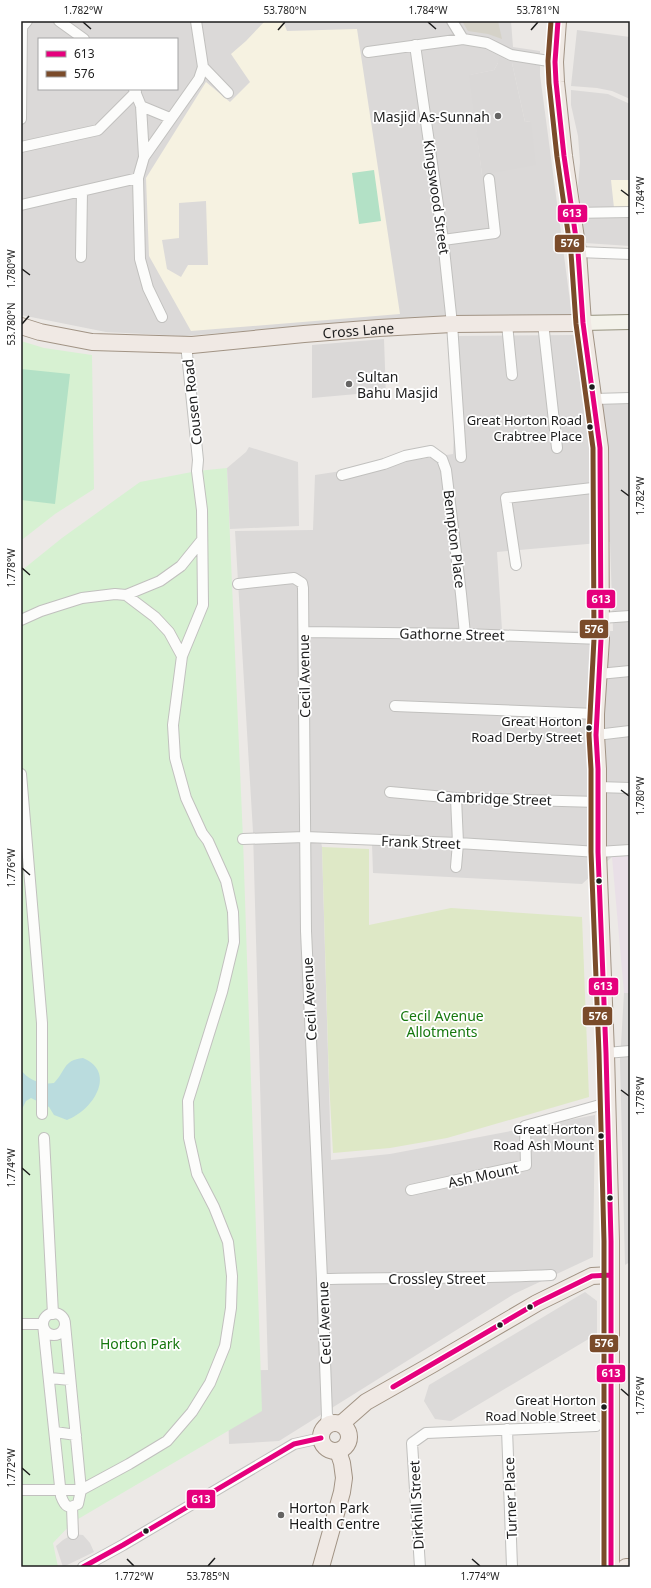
<svg xmlns="http://www.w3.org/2000/svg" width="651" height="1588" font-family="'Noto Sans',sans-serif">
<rect width="100%" height="100%" fill="#ece9e6"/>
<path fill="#dbd9d8" fill-rule="evenodd" d="M 21,21 L 511,21 L 513,47 L 540,51 L 540,75 L 572,316 L 391,319 L 184,336 L 106,332 L 21,315 ZM 39,39 L 177,39 L 177,89 L 39,89 ZM 498,63 L 512,63 L 525,122 L 531,121 L 482,175 L 470,75 L 494,70 Z
M 571,90 L 608,94 L 630,104 L 630,246 L 585,243 L 578,186 L 580,162 L 578,136 L 571,105 Z
M 574,335 L 586,407 L 604,399 L 630,400 L 630,856 L 612,857 L 582,884 L 373,873 L 372,844 L 319,832 L 322,847 L 331,1160 L 390,1154 L 595,1115 L 593,1257 L 514,1294 L 279,1441 L 229,1444 L 227,1371 L 268,1370 L 253,832 L 235,531 L 313,530 L 315,475 L 453,454 L 458,336 ZM 610,542 L 613,631 L 502,630 L 497,552 Z
M 624,993 L 630,993 L 630,1262 L 625,1265 L 620,1061 Z"/>
<path fill="#e9dfe7" d="M 630,856 L 630,993 L 624,993 L 612,857 Z"/>
<path fill="#f6f2e1" d="M 265,21 L 283,21 L 287,31 L 357,29 L 400,314 L 191,331 L 149,256 L 146,178 L 206,82 L 230,102 L 250,82 L 231,54 L 246,41 Z
M 611,180 L 630,180 L 630,209 L 614,208 Z"/>
<path fill="#dad8d7" d="M 577,30 L 630,37 L 630,99 L 612,91 L 597,88 L 571,86 Z
M 499,57 L 512,63 L 525,122 L 531,121 L 536,165 L 482,175 L 469,75 L 494,70 L 498,63 Z
M 384,339 L 386,396 L 369,397 L 368,393 L 312,398 L 312,345 Z"/>
<path fill="#d5d2c8" d="M 462,21 L 498,21 L 502,39 L 488,34 L 468,31 Z"/>
<path fill="#dee8c6" d="M 322,847 L 369,849 L 369,925 L 451,908 L 582,917 L 589,1097 L 447,1138 L 390,1148 L 333,1153 L 329,1081 Z"/>
<path fill="#d7f1d2" d="M 21,341 L 44,348 L 92,355 L 94,489 L 55,514 L 23,539 L 21,539 Z
M 227,468 L 243,839 L 262,1411 L 73,1522 L 53,1543 L 58,1567 L 21,1567 L 21,571 L 62,538 L 140,482 L 197,471 Z"/>
<path fill="#b3e1c6" d="M 374,170 L 381,221 L 359,224 L 352,173 Z
M 21,369 L 70,374 L 55,504 L 21,500 Z"/>
<path fill="#dcdad9" d="M 206,201 L 208,265 L 188,265 L 181,277 L 167,269 L 162,240 L 179,238 L 179,203 Z
M 249,447 L 298,462 L 299,526 L 230,529 L 227,468 L 246,452 Z
M 585,1292 L 597,1301 L 597,1334 L 451,1421 L 435,1419 L 424,1401 L 429,1385 Z
M 73,1534 L 83,1535 L 90,1543 L 94,1552 L 63,1567 L 56,1546 L 63,1540 Z"/>
<path fill="#badcde" d="M 83,1058 C 118,1073 92,1111 67,1120 L 54,1115 L 49,1107 L 31,1098 L 26,1101 L 21,1111 L 21,1070 C 28,1080 42,1085 54,1083 C 66,1071 63,1060 83,1058 Z"/>
<g fill="none" stroke-linecap="round" stroke-linejoin="round">
<defs>
<path id="street" d="M 59,21 L 84,39
M 452,21 L 463,39 L 487,43 L 511,55 L 555,62
M 415,45 L 443,240 L 452,324 L 461,457
M 368,52 L 463,39
M 203,67 L 228,93
M 134,89 L 141,106 L 144,157 L 138,178 L 140,259 L 148,288 L 162,317
M 141,106 L 170,118
M 21,119 L 22,27 L 27,21
M 21,147 L 98,130 L 136,92
M 144,157 L 199,79 L 203,67 L 196,21
M 21,205 L 138,178
M 572,213 L 630,212
M 443,240 L 495,233 L 489,179
M 578,252 L 630,254
M 81,257 L 82,191
M 543,323 L 557,448
M 507,324 L 512,375
M 594,399 L 630,398
M 342,475 L 384,464 L 405,456 L 431,451 L 442,459 L 446,470 L 461,594 L 465,634
M 516,565 L 506,498 L 601,487
M 238,584 L 294,578 L 302,583 L 303,588 L 306,931 L 322,1279 L 327,1416
M 126,595 L 155,617 L 169,632 L 182,656
M 601,618 L 630,616
M 21,620 L 41,611 L 82,598 L 115,594 L 126,595 L 160,581 L 181,566 L 202,540
M 304,632 L 465,634 L 601,639
M 599,674 L 630,671
M 395,706 L 596,714
M 596,735 L 630,731
M 21,774 L 42,1023 L 42,1114
M 598,787 L 630,788
M 390,792 L 456,798 L 598,802
M 243,839 L 305,837 L 458,843 L 598,852 L 630,850
M 456,867 L 458,843 L 456,798
M 606,1053 L 630,1051
M 44,1138 L 53,1314
M 411,1190 L 526,1165 L 525,1126 L 607,1103
M 322,1279 C 399,1277 474,1279 551,1275
M43 1324a11 11 0 1 1 22 0a11 11 0 1 1-22 0Z
M 21,1324 L 43,1324 L 61,1496 C 65,1507 68,1509 78,1504 L 81,1490 L 65,1324
M 50,1378 L 70,1380
M 325,1428 L 327,1416 L 334,1423
M 507,1429 L 512,1567
M 55,1432 L 76,1435
M 21,1490 L 81,1490 L 129,1464 L 167,1441 L 192,1412 L 210,1383 L 225,1346 L 231,1308 L 232,1276 L 228,1242 L 214,1207 L 197,1174 L 189,1138 L 188,1101 L 222,992 L 234,942 L 233,912 L 226,881 L 208,841 L 202,833 L 186,798 L 175,758 L 173,725 L 182,656 L 203,605 L 202,510 L 197,471 L 198,460 L 186,344
M 72,1507 L 73,1534
M 83,1567 L 123,1545 L 294,1444 L 321,1438
M 420,1567 L 412,1443 L 426,1433 L 596,1426"/>
<path id="secondary" d="M 583,323 L 630,322"/>
<g id="primary">
<path d="M 558,21 L 555,62 L 556,82 L 564,156 L 578,252 L 583,323 L 600,448 L 601,639 L 596,714 L 596,735 L 598,769 L 598,852 L 606,1053 L 611,1241 L 611,1567"/>
<path id="s1" d="M 21,326 L 40,332 L 92,342 L 192,345 L 304,334 L 379,328 L 452,324 L 583,323"/>
<circle cx="335" cy="1437" r="14"/>
<path d="M 341,1424 L 366,1402 L 433,1364 L 537,1303 L 592,1276 L 611,1275"/>
<path d="M 321,1567 L 342,1492 L 344,1478 L 342,1463 L 338,1451"/>
<path d="M 626,1567 L 630,1567"/>
</g>
</defs>
<use href="#street" stroke="#c1c0be" stroke-width="12"/>
<use href="#secondary" stroke="#96937f" stroke-width="16"/>
<use href="#primary" stroke="#a19384" stroke-width="18"/>
<use href="#street" stroke="#fcfcfb" stroke-width="10"/>
<use href="#secondary" stroke="#f3f2ea" stroke-width="14"/>
<use href="#primary" stroke="#f0e9e4" stroke-width="16"/>
<defs>
<path id="bus-1" d="M 558,21 L 555,62 L 556,82 L 564,156 L 578,252 L 583,323 L 600,448 L 601,639 L 596,735 L 598,769 L 598,852 L 606,1053 L 611,1241 L 611,1567
M 393,1387 L 537,1303 L 592,1276 L 611,1275
M 83,1567 L 123,1545 L 294,1444 L 321,1438"/>
<path id="bus-2" d="M 551,21 L 548,61 L 549,83 L 557,157 L 571,253 L 576,324 L 593,448 L 594,639 L 589,735 L 591,769 L 591,852 L 599,1053 L 604,1241 L 604,1567"/>
</defs>
<use href="#bus-1" stroke="#fff" stroke-width="8"/>
<use href="#bus-2" stroke="#fff" stroke-width="8"/>
<use href="#bus-1" stroke="#e5007d" stroke-width="5"/>
<use href="#bus-2" stroke="#7a4b2a" stroke-width="5"/>
</g>
<path fill="none" stroke="#1d1d1d" stroke-width="1.5" d="M 83,22 L 91,29M 428,22 L 436,29M 278,30 L 285,22M 531,30 L 538,22M 621,190 L 629,196M 22,269 L 30,275M 22,324 L 29,316M 621,490 L 629,496M 22,568 L 30,575M 621,790 L 629,796M 22,868 L 30,875M 621,1090 L 629,1096M 22,1168 L 30,1175M 621,1389 L 629,1396M 22,1468 L 30,1475M 127,1559 L 134,1566M 472,1559 L 480,1566M 208,1566 L 215,1558"/>
<g fill="#656463" stroke="#fff" stroke-width="1.5">
<circle cx="498" cy="116" r="4"/>
<circle cx="349" cy="384" r="4"/>
<circle cx="281" cy="1515" r="4"/>
</g>
<g fill="#1d1d1d" stroke="#fff" stroke-width="1.5">
<circle cx="592" cy="387" r="3.5"/>
<circle cx="590" cy="427" r="3.5"/>
<circle cx="589" cy="728" r="3.5"/>
<circle cx="599" cy="881" r="3.5"/>
<circle cx="601" cy="1136" r="3.5"/>
<circle cx="610" cy="1198" r="3.5"/>
<circle cx="530" cy="1307" r="3.5"/>
<circle cx="500" cy="1325" r="3.5"/>
<circle cx="604" cy="1407" r="3.5"/>
<circle cx="146" cy="1531" r="3.5"/>
</g>
<g text-anchor="middle" dominant-baseline="central" stroke-width="3.5" stroke-linejoin="round" paint-order="stroke">
<g font-size="13" fill="#1d1d1d" stroke="#fff" text-anchor="end">
<text x="582" y="420">Great Horton Road<tspan x="582" dy="16">Crabtree Place</tspan></text>
<text x="582" y="721">Great Horton<tspan x="582" dy="16">Road Derby Street</tspan></text>
<text x="594" y="1129">Great Horton<tspan x="594" dy="16">Road Ash Mount</tspan></text>
<text x="596" y="1400">Great Horton<tspan x="596" dy="16">Road Noble Street</tspan></text>
</g>
<g font-size="14" fill="#1d1d1d" stroke="#fff" text-anchor="start">
<text x="490" y="116" text-anchor="end">Masjid As-Sunnah</text>
<text x="357" y="376">Sultan<tspan x="357" dy="16">Bahu Masjid</tspan></text>
<text x="289" y="1507">Horton Park<tspan x="289" dy="16">Health Centre</tspan></text>
</g>
<g font-size="14" fill="#1d1d1d" stroke="#fff">
<text transform="translate(437 197) rotate(82)">Kingswood Street</text>
<text stroke="none"><textPath href="#s1" startOffset="340">Cross Lane</textPath></text>
<text transform="translate(192 402) rotate(-96)">Cousen Road</text>
<text transform="translate(455 539) rotate(83)">Bempton Place</text>
<text transform="translate(452 634) rotate(1)">Gathorne Street</text>
<text transform="translate(304 676) rotate(-91)">Cecil Avenue</text>
<text transform="translate(494 798) rotate(2)">Cambridge Street</text>
<text transform="translate(421 842) rotate(2)">Frank Street</text>
<text transform="translate(309 999) rotate(-93)">Cecil Avenue</text>
<text transform="translate(483 1175) rotate(-12)">Ash Mount</text>
<text x="437" y="1278">Crossley Street</text>
<text transform="translate(324 1323) rotate(-92)">Cecil Avenue</text>
<text transform="translate(510 1498) rotate(-92)">Turner Place</text>
<text transform="translate(416 1505) rotate(-93)">Dirkhill Street</text>
</g>
<g font-size="14" fill="#17780f" stroke="#fff">
<text x="442" y="1015">Cecil Avenue<tspan x="442" dy="16">Allotments</tspan></text>
<text x="140" y="1343">Horton Park</text>
</g>
</g>
<g stroke="#fff" stroke-width="1.5">
<rect x="557" y="204" width="31" height="19" rx="4" fill="#e5007d"/>
<rect x="554" y="234" width="31" height="19" rx="4" fill="#7a4b2a"/>
<rect x="586" y="589" width="30" height="20" rx="4" fill="#e5007d"/>
<rect x="579" y="619" width="30" height="20" rx="4" fill="#7a4b2a"/>
<rect x="588" y="977" width="31" height="19" rx="4" fill="#e5007d"/>
<rect x="582" y="1006" width="31" height="20" rx="4" fill="#7a4b2a"/>
<rect x="589" y="1334" width="30" height="19" rx="4" fill="#7a4b2a"/>
<rect x="596" y="1364" width="30" height="19" rx="4" fill="#e5007d"/>
<rect x="186" y="1489" width="30" height="20" rx="4" fill="#e5007d"/>
</g>
<g font-size="11" text-anchor="middle" font-weight="bold" fill="#fff">
<text x="572" y="217">613</text>
<text x="570" y="247">576</text>
<text x="601" y="603">613</text>
<text x="594" y="633">576</text>
<text x="603" y="990">613</text>
<text x="598" y="1020">576</text>
<text x="604" y="1347">576</text>
<text x="611" y="1377">613</text>
<text x="201" y="1503">613</text>
</g>
<rect width="651" height="1588" fill="none" stroke="#ffffff" stroke-width="44"/>
<rect x="38" y="38" width="140" height="52" fill="#ffffff" stroke="#a5a5a5"/>
<rect x="46" y="51" width="20" height="6" fill="#e5007d" stroke="#a5a5a5"/>
<text x="74" y="58" font-size="12" fill="#1d1d1d">613</text>
<rect x="46" y="71" width="20" height="6" fill="#7a4b2a" stroke="#a5a5a5"/>
<text x="74" y="78" font-size="12" fill="#1d1d1d">576</text>
<rect x="22" y="22" width="607" height="1544" fill="none" stroke="#1d1d1d" stroke-width="1.5"/>
<g font-size="10" text-anchor="middle" fill="#1d1d1d">
<text x="83" y="14">1.782°W</text>
<text x="285" y="14">53.780°N</text>
<text x="428" y="14">1.784°W</text>
<text x="538" y="14">53.781°N</text>
<text transform="translate(640 196) rotate(-90)" y="4">1.784°W</text>
<text transform="translate(11 269) rotate(-90)" y="4">1.780°W</text>
<text transform="translate(11 324) rotate(-90)" y="4">53.780°N</text>
<text transform="translate(640 496) rotate(-90)" y="4">1.782°W</text>
<text transform="translate(11 568) rotate(-90)" y="4">1.778°W</text>
<text transform="translate(640 796) rotate(-90)" y="4">1.780°W</text>
<text transform="translate(11 868) rotate(-90)" y="4">1.776°W</text>
<text transform="translate(640 1096) rotate(-90)" y="4">1.778°W</text>
<text transform="translate(11 1168) rotate(-90)" y="4">1.774°W</text>
<text transform="translate(640 1396) rotate(-90)" y="4">1.776°W</text>
<text transform="translate(11 1468) rotate(-90)" y="4">1.772°W</text>
<text x="134" y="1580">1.772°W</text>
<text x="208" y="1580">53.785°N</text>
<text x="480" y="1580">1.774°W</text>
</g>
</svg>
